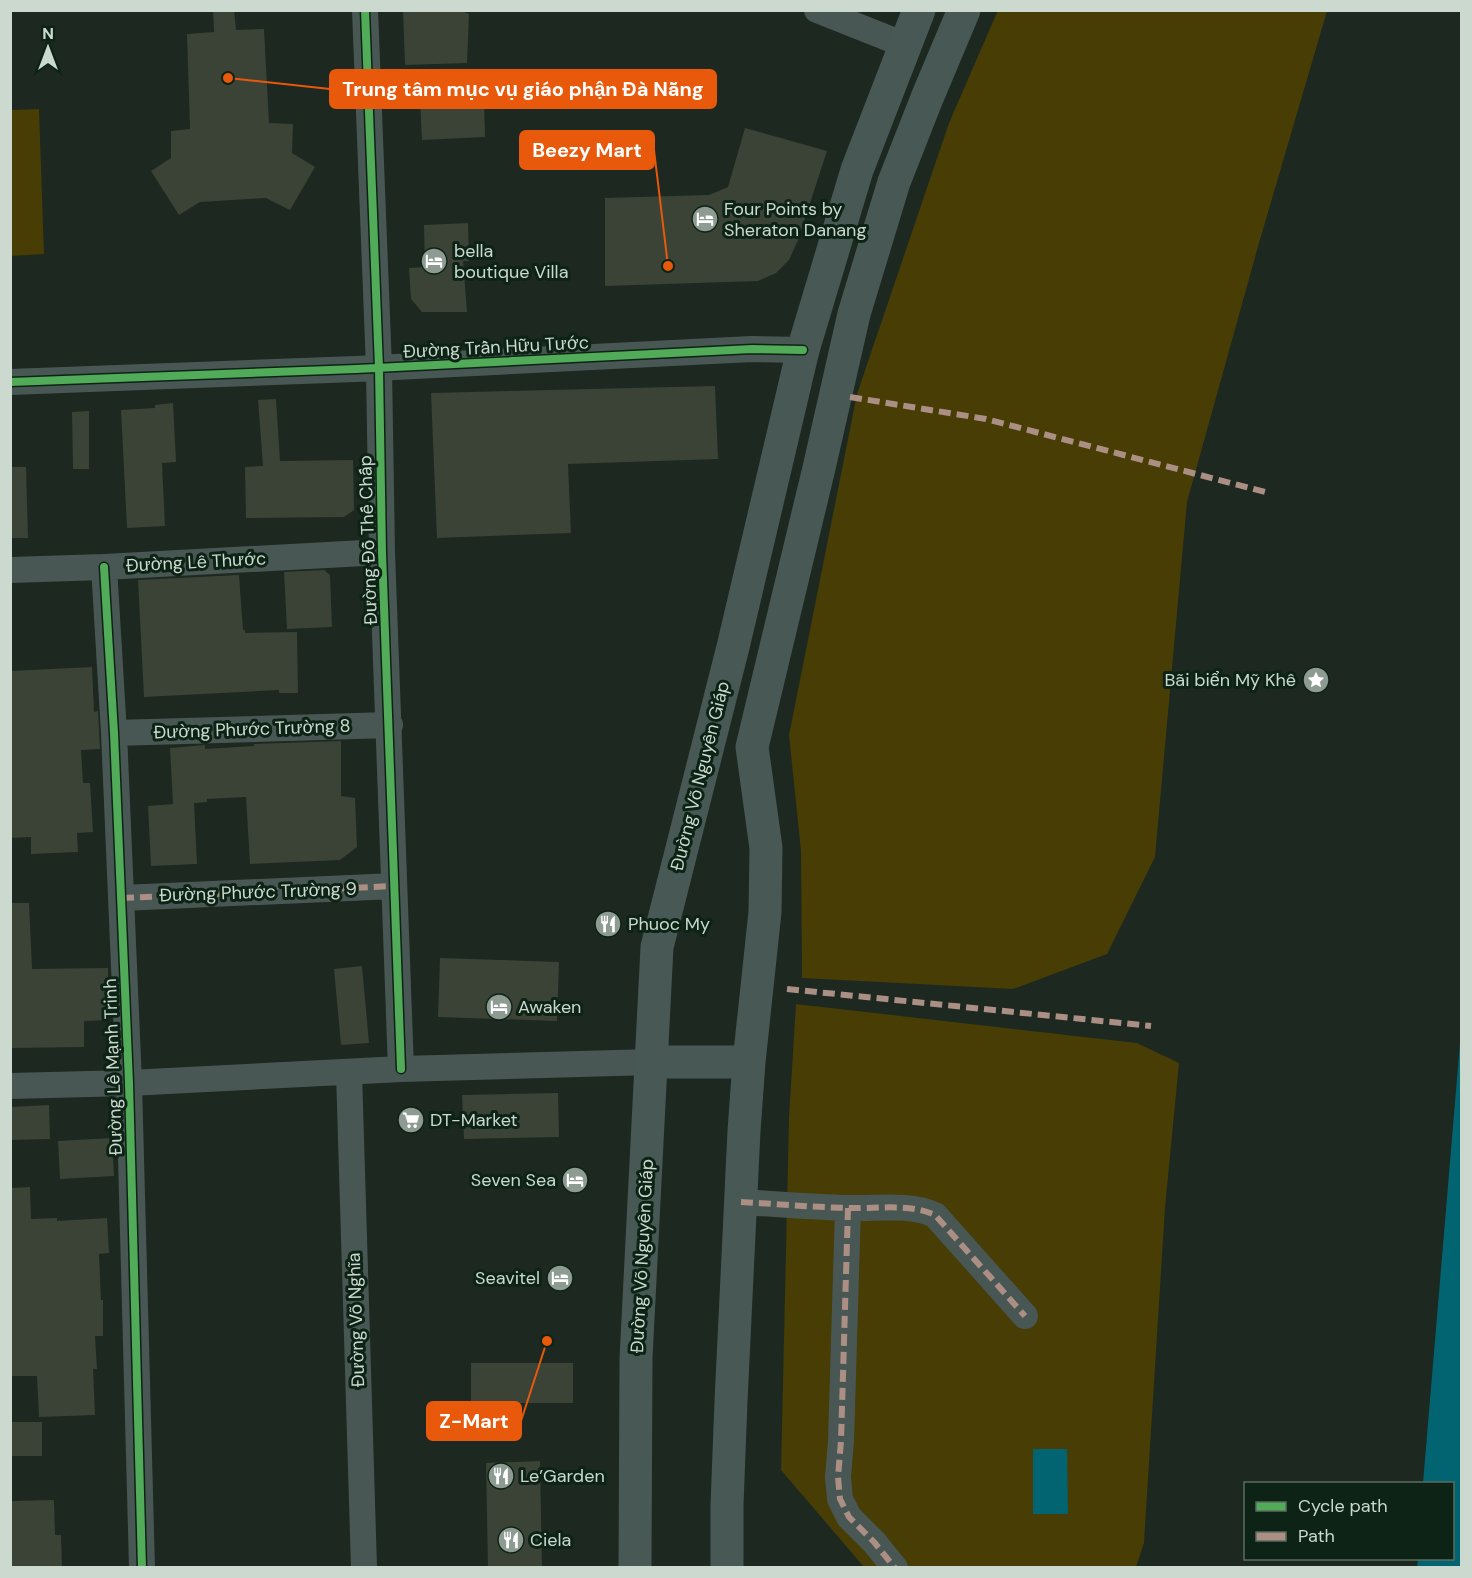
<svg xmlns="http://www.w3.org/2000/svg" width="1472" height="1578" font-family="'DM Sans',sans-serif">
<rect width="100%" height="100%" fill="#1c2820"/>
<path fill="#473d05" d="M 998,10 L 1327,11 L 1259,243 L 1187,502 L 1155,857 L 1107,954 L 1013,989 L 802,978 L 801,851 L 789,735 L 857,394 L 949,123 Z
M 39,109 L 44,254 L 11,256 L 11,110 Z
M 796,1004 L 1137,1043 L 1179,1063 L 1165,1208 L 1144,1543 L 1136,1567 L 864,1567 L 781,1470 L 789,1117 Z"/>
<path fill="#036471" d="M 1461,1031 L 1461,1567 L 1417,1567 L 1418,1559 L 1452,1558 L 1452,1484 L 1423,1483 Z
M 1033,1449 L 1067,1449 L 1068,1514 L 1033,1514 Z"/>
<path fill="#3a4335" d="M 213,10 L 234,10 L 236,30 L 264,29 L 269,123 L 293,124 L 292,153 L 315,167 L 290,210 L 266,198 L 200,202 L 179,215 L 151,171 L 171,158 L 171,131 L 190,129 L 187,34 L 214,32 Z
M 403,10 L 460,10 L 469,14 L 467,63 L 405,65 Z
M 484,95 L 485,137 L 422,140 L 420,98 Z
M 745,128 L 827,151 L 798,240 L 789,260 L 776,273 L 758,281 L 605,286 L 605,198 L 709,195 L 728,187 Z
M 468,223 L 469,261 L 463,261 L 467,312 L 422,312 L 411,299 L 409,268 L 425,267 L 424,225 Z
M 715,386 L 718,459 L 568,464 L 571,533 L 437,538 L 431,393 Z
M 276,399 L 280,461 L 353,460 L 354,510 L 344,517 L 246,518 L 245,467 L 263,466 L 258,400 Z
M 173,403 L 176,462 L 162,463 L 165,526 L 127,528 L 121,410 L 155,408 L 155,405 Z
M 89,411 L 89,469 L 73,469 L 72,412 Z
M 10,467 L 26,467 L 28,538 L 10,538 Z
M 324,570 L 330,575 L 332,627 L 287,629 L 284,572 Z
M 239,575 L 243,630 L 245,630 L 245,633 L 297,632 L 298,693 L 279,693 L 279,690 L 144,697 L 138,580 Z
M 92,667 L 94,712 L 98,711 L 100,749 L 81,750 L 83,783 L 90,783 L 93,832 L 77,833 L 78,852 L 31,854 L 31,837 L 10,838 L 10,671 Z
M 341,741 L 341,796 L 355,798 L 357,847 L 340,860 L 250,864 L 246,797 L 207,799 L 207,802 L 194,803 L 197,864 L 151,866 L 148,806 L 173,804 L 170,748 L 205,745 L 205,749 L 254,746 L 254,744 Z
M 10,903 L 29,903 L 32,969 L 108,968 L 109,1020 L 84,1021 L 84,1047 L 10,1048 Z
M 440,958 L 559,962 L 557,1021 L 438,1017 Z
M 362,966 L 369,1043 L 341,1045 L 334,969 Z
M 558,1093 L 559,1137 L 464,1139 L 462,1095 Z
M 49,1105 L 50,1139 L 10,1140 L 10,1107 Z
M 112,1138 L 114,1176 L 60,1179 L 58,1141 Z
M 30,1187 L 31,1219 L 57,1218 L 57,1221 L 107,1218 L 109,1253 L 99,1254 L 101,1300 L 103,1300 L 103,1336 L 95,1336 L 97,1369 L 93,1369 L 95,1415 L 39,1417 L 37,1376 L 10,1376 L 10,1188 Z
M 471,1363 L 573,1363 L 573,1403 L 471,1403 Z
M 10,1422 L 42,1422 L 42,1456 L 10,1456 Z
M 540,1461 L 542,1568 L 488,1568 L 486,1463 Z
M 54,1500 L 55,1535 L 61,1535 L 62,1568 L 10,1568 L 10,1501 Z"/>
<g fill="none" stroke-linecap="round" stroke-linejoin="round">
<path stroke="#495754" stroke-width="26" d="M 365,10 L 379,368 L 382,552 L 401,1069
M 817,10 L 905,45
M 10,382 L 356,369 L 752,349 L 803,350
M 104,567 L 114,733 L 129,1083 L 142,1568
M 10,570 L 104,567 L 382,552
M 114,733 L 390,725
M 122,898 L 394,886
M 349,1072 L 364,1568
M 10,1086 L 129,1083 L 401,1069 L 652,1062
M 741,1202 C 776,1204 812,1207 848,1208 C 876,1209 909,1203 935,1215 L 1025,1316
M 848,1208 L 841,1441 L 838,1477 L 840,1499 L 849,1517 L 874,1542 L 895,1568"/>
<path stroke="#475855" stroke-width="33" d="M 652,1062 L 749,1062
M 635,1568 L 636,1358 L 657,947 L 733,647 L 803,350 L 857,170 L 919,10
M 727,1568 L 727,1505 L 731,1401 L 744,1131 L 749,1062 L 765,912 L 766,848 L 752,747 L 819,468 L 854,314 L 894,182 L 927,98 L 964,10"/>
<path stroke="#ac8f84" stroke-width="6" stroke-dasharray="12 6" stroke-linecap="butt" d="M 850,397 L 986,419 L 1265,492
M 122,898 L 394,886
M 787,989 L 1151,1026
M 741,1202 C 776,1204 812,1207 848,1208 C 876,1209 909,1203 935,1215 L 1025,1316
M 848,1208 L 841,1441 L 838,1477 L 840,1499 L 849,1517 L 874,1542 L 895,1568"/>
<defs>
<path id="cycleway" d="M 365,10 L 379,368 L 382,552 L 401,1069
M 10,382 L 356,369 L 752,349 L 803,350
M 104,567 L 114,733 L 129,1083 L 142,1568"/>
</defs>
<use href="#cycleway" stroke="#0d2315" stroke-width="11"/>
<use href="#cycleway" stroke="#51ab58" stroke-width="8"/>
</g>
<defs>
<symbol id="hotel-disc" viewBox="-11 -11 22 22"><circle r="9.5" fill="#8e9b92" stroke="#0d2315"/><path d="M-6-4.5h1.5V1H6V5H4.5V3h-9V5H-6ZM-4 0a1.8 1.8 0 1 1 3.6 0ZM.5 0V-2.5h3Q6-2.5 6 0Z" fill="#fff"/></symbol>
<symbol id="sight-disc" viewBox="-11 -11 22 22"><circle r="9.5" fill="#8e9b92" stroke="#0d2315"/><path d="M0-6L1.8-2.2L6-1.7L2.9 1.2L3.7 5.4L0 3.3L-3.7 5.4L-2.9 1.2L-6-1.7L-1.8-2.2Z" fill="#fff"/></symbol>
<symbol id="restaurant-disc" viewBox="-11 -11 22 22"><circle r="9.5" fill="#8e9b92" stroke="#0d2315"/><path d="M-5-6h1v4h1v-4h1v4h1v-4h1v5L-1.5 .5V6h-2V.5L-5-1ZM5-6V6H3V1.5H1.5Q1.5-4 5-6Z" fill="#fff"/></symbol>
<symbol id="supermarket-disc" viewBox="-11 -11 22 22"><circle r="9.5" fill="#8e9b92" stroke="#0d2315"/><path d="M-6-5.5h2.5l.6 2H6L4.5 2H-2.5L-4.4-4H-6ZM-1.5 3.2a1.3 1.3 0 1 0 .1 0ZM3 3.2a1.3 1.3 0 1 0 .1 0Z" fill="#fff"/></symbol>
</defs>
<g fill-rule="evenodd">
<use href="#hotel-disc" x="690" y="204" width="30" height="30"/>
<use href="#hotel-disc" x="419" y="246" width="30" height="30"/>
<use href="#sight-disc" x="1301" y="665" width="30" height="30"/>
<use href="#restaurant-disc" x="593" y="909" width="30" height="30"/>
<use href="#hotel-disc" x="484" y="992" width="30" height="30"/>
<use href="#supermarket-disc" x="396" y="1105" width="30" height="30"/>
<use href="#hotel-disc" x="560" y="1165" width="30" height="30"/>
<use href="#hotel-disc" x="545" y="1263" width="30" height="30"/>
<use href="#restaurant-disc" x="486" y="1461" width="30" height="30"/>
<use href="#restaurant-disc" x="496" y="1525" width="30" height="30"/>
</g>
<g text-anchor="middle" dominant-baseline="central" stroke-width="6" stroke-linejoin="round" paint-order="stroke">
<g font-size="18" fill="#ccd9cf" stroke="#0d2315" text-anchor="start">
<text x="724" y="209">Four Points by<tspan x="724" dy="21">Sheraton Danang</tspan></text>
<text x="454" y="251">bella<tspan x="454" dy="21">boutique Villa</tspan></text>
<text x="1296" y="680" text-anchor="end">Bãi biển Mỹ Khê</text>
<text x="628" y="924">Phuoc My</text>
<text x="518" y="1007">Awaken</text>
<text x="430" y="1120">DT-Market</text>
<text x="556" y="1180" text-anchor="end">Seven Sea</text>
<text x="540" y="1278" text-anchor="end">Seavitel</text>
<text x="520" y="1476">Le’Garden</text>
<text x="530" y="1540">Ciela</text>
</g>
<g font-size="18" fill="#ccd9cf" stroke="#0d2315">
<text transform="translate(496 347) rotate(-3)">Đường Trần Hữu Tước</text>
<text transform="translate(368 540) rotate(-92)">Đường Đỗ Thế Chấp</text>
<text transform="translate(196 562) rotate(-3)">Đường Lê Thước</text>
<text transform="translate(252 729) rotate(-2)">Đường Phước Trường 8</text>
<text transform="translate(700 776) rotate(-76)">Đường Võ Nguyên Giáp</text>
<text transform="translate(258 892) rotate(-2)">Đường Phước Trường 9</text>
<text transform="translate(113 1067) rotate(-92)">Đường Lê Mạnh Trinh</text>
<text transform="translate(642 1256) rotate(-87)">Đường Võ Nguyên Giáp</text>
<text transform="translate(356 1320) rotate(-92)">Đường Võ Nghĩa</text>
</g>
</g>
<path fill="none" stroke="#e8590c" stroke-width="2" d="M228 78L330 89M668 266L654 150M547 1341L521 1421"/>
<g fill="#e8590c" stroke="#0d2315" stroke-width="2">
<circle cx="228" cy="78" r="6"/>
<circle cx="668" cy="266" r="6"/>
<circle cx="547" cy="1341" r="6"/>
</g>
<g fill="#e8590c" stroke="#e8590c" stroke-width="2">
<rect x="330" y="70" width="386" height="38" rx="6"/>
<rect x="520" y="131" width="134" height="38" rx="6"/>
<rect x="427" y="1402" width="94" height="38" rx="6"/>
</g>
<g font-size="20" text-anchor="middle" font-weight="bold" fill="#fff">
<text x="523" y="96">Trung tâm mục vụ giáo phận Đà Nẵng</text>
<text x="587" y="157">Beezy Mart</text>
<text x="474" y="1428">Z-Mart</text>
</g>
<rect width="1472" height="1578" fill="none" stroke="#ccd9cf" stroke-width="24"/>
<rect x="1244" y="1482" width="210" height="78" fill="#0d2315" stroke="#596c5f" stroke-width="1.5"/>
<rect x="1256" y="1502" width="30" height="9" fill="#51ab58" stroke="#596c5f" stroke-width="1.5"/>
<text x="1298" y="1512" font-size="18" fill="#ccd9cf">Cycle path</text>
<rect x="1256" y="1532" width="30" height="9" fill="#ac8f84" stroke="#596c5f" stroke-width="1.5"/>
<text x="1298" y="1542" font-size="18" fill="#ccd9cf">Path</text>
<g transform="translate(48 48)" stroke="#0d2315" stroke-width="4.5" paint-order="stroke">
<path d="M0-4.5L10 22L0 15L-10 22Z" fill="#ccd9cf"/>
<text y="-9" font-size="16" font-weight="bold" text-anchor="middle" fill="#ccd9cf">N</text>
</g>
</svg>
